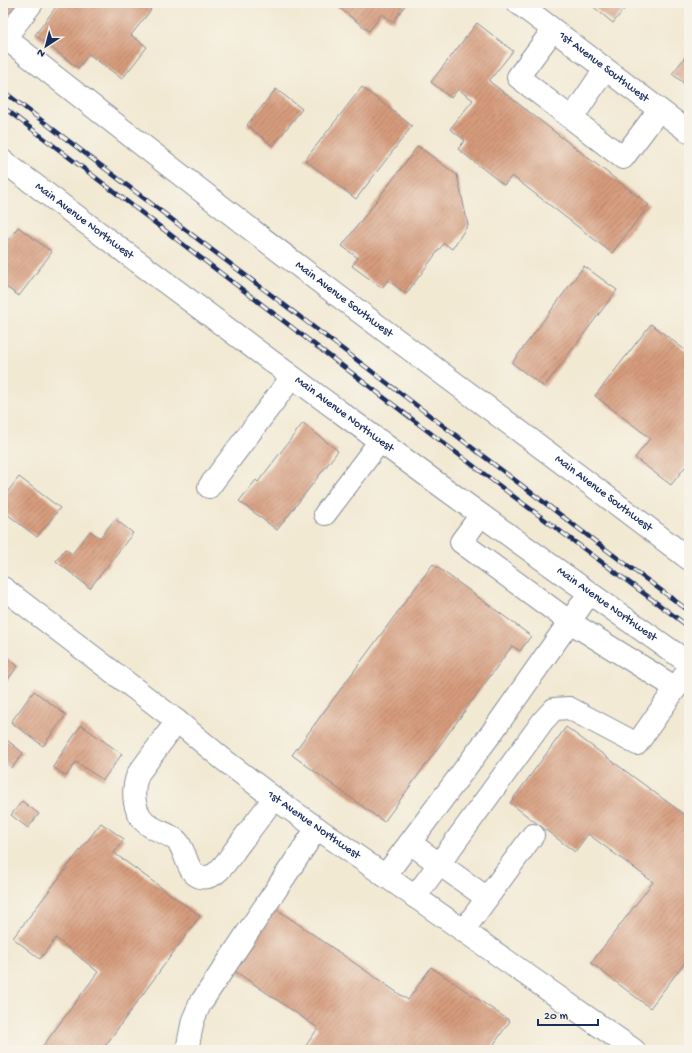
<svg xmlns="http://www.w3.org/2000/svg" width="692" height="1053" font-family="'Gochi Hand',sans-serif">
<defs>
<pattern id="building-hatch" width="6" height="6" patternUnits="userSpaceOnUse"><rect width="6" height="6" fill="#d69b7b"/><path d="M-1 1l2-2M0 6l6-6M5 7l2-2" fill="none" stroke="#ad7f68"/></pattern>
</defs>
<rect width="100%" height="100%" fill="#f7f3e8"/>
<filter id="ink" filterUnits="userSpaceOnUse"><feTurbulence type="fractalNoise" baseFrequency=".025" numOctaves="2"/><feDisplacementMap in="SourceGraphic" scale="8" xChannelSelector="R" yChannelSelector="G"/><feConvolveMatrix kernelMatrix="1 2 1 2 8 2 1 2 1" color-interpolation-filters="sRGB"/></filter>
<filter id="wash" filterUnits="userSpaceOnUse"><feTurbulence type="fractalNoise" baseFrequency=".012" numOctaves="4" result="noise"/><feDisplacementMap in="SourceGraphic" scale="16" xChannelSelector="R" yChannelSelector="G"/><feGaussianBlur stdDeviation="0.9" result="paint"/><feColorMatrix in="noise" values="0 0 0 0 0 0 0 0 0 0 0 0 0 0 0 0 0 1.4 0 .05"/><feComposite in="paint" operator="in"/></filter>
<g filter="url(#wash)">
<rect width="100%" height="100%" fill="#f2e9d3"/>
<g id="blocks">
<path fill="url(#building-hatch)" d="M 3,3 L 24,3 L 13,18 L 3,11 Z
M 59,3 L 142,3 L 151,10 L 131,35 L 147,47 L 122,79 L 89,54 L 78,68 L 35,35 Z
M 333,3 L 407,3 L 393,22 L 382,14 L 369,31 Z
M 592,3 L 629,3 L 613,23 L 591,5 Z
M 477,23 L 513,51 L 489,81 L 649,205 L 612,253 L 512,176 L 504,185 L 458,149 L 465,140 L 450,129 L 473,100 L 458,89 L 451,98 L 431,82 Z
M 689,52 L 689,87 L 672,74 Z
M 362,87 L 412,126 L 356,199 L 305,160 Z
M 276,89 L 302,109 L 273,146 L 247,125 Z
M 418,146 L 457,175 L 468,225 L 452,249 L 444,243 L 406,294 L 388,280 L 382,288 L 352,266 L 358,258 L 342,246 Z
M 18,227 L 52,252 L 19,296 L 3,285 L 3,247 Z
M 584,266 L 617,290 L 544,387 L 512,363 Z
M 651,324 L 689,353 L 689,462 L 671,485 L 635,458 L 650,438 L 595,396 Z
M 303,423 L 338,451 L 277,530 L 239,501 L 256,480 L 258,482 Z
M 19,477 L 60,508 L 37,537 L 3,511 L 3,498 Z
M 115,519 L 133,533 L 90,588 L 56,561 L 65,549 L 72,554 L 90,531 L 100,538 Z
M 433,564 L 531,636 L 520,651 L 512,646 L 384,822 L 292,755 Z
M 3,655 L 18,666 L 3,686 Z
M 34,691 L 66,715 L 43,746 L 11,722 Z
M 81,725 L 122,754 L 103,780 L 76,762 L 66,776 L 53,767 Z
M 566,727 L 689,818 L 689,957 L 650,1008 L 591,963 L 653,882 L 588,834 L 575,852 L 510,803 Z
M 7,740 L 23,753 L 12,768 L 3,761 L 3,745 Z
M 22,801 L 39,814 L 28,828 L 11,815 Z
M 101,823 L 124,839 L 114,853 L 200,916 L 102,1050 L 40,1050 L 98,972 L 56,938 L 40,959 L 13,938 Z
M 272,906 L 408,1000 L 431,967 L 510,1021 L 490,1050 L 303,1050 L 318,1028 L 229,967 Z"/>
</g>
</g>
<g filter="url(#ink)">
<use href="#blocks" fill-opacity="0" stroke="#868c98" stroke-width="1"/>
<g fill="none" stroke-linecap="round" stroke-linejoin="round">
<defs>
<g id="minor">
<path d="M 553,30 L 518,77 L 623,158 L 659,110"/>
<path id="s1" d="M 3,36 C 110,120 217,204 325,286 C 446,377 569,467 689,559"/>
<path d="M 5,38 L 32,3"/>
<path d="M 572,118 L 605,69"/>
<path id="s2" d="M 3,161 C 230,331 457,501 689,663"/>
<path d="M 209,487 L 292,377"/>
<path d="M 325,514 L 380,441"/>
<path d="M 481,515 L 461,542 L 570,622 L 676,688"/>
<path id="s3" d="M 3,588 L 177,721 L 224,760 L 274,798 L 634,1050"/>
<path d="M 177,721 L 138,774 C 131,792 133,815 150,826 C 159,832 170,834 177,841 C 188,852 186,881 208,877 C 210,876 214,875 216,873 C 226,865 233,852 241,842 C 252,827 263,813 274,798"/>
<path d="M 410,843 L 487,898"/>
<path d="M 385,876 L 493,731 L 589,594"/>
<path d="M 415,897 L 543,721 L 554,709 L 569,708 L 637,744 L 689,669"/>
<path d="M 463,931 L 533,835"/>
<path d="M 187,1050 L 193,1020 L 200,1004 L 317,828"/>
</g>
<g id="major">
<path id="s4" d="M 518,3 L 689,132"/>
</g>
</defs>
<use href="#minor" stroke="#868c98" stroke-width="24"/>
<use href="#major" stroke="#868c98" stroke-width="24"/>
<use href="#minor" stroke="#fff" stroke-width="22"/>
<use href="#major" stroke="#fff" stroke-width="22"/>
<defs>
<path id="rail" d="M 3,91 L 608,551 L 689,611
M 3,107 L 517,499 L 689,627"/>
</defs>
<use href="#rail" stroke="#1b2f5e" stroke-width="4.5"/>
<use href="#rail" stroke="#f7f3e8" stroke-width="3" stroke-dasharray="9" stroke-linecap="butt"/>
</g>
</g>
<g text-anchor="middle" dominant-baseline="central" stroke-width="4" stroke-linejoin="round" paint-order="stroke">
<g font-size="12" fill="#1b2f5e" stroke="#f7f3e8">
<text stroke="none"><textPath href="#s4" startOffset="107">1st Avenue Southwest</textPath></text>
<text stroke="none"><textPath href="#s2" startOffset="101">Main Avenue Northwest</textPath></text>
<text stroke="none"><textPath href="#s1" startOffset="431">Main Avenue Southwest</textPath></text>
<text stroke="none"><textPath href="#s2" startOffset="425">Main Avenue Northwest</textPath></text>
<text stroke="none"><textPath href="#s1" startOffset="755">Main Avenue Southwest</textPath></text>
<text stroke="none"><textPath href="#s2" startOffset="749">Main Avenue Northwest</textPath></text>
<text stroke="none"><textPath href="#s3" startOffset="391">1st Avenue Northwest</textPath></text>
</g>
</g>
<rect width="692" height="1053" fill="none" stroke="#f7f3e8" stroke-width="16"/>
<g transform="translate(46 46) rotate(216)" stroke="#f7f3e8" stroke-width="3" paint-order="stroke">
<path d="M0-3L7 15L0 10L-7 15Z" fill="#1b2f5e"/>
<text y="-6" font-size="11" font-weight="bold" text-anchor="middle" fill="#1b2f5e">N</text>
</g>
<path d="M538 1019v6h60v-6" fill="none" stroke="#1b2f5e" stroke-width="2"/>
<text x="544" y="1019" font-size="12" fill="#1b2f5e" stroke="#f7f3e8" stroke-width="3" paint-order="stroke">20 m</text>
</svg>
